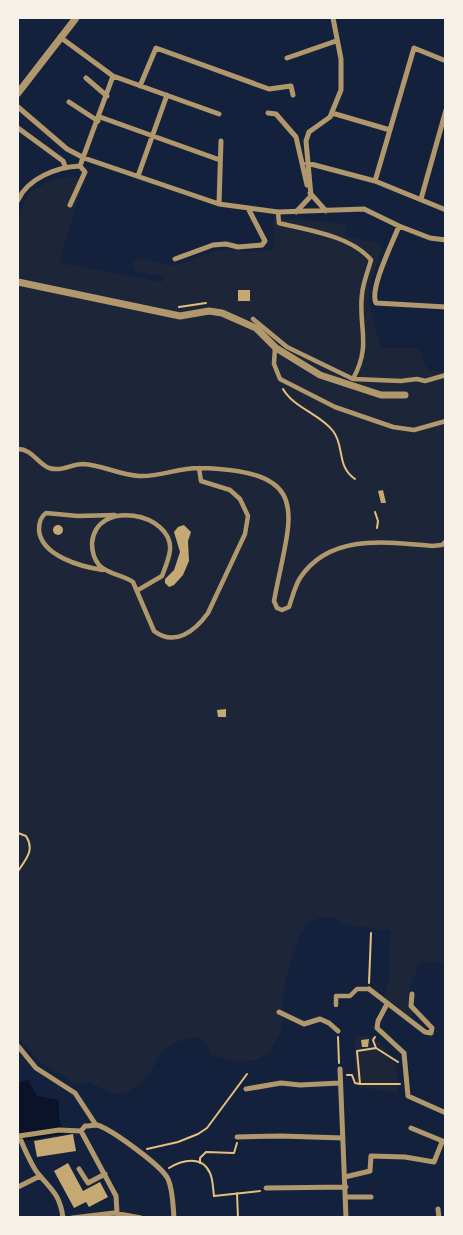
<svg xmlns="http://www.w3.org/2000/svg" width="463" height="1235" font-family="'Nunito Sans',sans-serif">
<rect width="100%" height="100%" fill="#14213d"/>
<path fill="#1d2539" d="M 75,177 L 84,180 L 59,263 L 162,282 L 167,277 L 135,271 L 132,267 L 134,261 C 148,255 158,265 172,265 C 188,265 201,253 217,251 C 235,248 251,255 271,250 L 274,242 L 274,217 L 346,224 L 345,236 L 383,244 L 369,289 L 369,304 L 381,348 L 415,348 L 423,354 C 423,370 431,373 445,370 L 445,965 L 438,961 L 418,963 C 413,989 402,986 414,1015 L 410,1017 L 384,997 L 389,979 L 390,931 L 344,924 L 334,917 L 321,917 L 308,922 L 299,937 L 285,981 L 281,1031 L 269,1054 L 256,1060 L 236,1061 L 210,1055 L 207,1045 L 200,1037 C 187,1037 174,1042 164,1050 C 156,1057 155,1066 149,1074 C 142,1084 125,1096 113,1093 C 105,1091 96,1085 88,1082 L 77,1085 L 40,1062 L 18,1037 L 18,219 L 29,192 L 55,179 Z
M 355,1035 L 375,1037 C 395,1059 398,1065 398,1094 L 355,1086 Z"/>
<path fill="#0b132b" d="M 28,1080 L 37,1096 L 59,1100 L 59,1118 L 64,1134 L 18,1142 L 18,1083 Z"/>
<path fill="#c6a872" d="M 238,290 L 250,290 L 250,301 L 238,301 Z
M 383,490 L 386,503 L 381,503 L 378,491 Z
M53 530a5 5 0 1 1 10 0a5 5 0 1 1-10 0Z
M 184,525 L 191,532 L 188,541 L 189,561 L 183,575 L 174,585 L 169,587 L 165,583 L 165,579 L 174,570 L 180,552 L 174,532 L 178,527 Z
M 226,709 L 226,717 L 218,717 L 217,710 Z
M 369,1039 L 368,1047 L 362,1047 L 361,1040 Z
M 73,1134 L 76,1151 L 37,1157 L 34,1141 Z
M 68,1163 L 83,1191 L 100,1182 L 108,1197 L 89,1207 L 86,1202 L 74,1208 L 54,1171 Z"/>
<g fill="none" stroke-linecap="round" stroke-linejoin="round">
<path stroke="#e5c07b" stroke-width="2" d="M 179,307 L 206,303
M 283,389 C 294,408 320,414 333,431 C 345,446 336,466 355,479
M 375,512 L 378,521 L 377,528
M 18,833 L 26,836 C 35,850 26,859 18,871
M 369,983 L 371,933
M 338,1037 L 339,1063
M 375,1037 L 373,1040 L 376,1048
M 347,1075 L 352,1075 L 355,1083 L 360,1084 L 357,1051 L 376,1048 L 398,1062
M 360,1084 L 400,1084
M 147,1149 L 178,1142 L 198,1134 L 207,1128 L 247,1074
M 200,1163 L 200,1158 L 206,1152 L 234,1153 L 237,1143
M 169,1168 C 182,1160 202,1155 210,1173 C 213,1179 213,1189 214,1196 L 260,1191
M 237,1193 L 238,1218"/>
<path stroke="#b1986c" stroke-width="4.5" d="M 278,212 L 279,223 C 307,230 352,236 371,260 C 368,271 363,283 362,294 C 358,328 372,344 353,379
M 253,319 L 287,347 L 353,379 L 401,381 L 417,379 L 425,381 L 446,375
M 275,347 L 274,364 L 280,379 L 335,407 L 393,427 L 414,430 L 446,421
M 18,449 C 32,449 37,463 49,468 C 62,472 71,464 83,464 C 102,465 120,475 139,476 C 159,477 178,468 199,468 C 317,471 290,514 274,601 L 277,608 L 282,610 L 289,607 C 292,598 295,586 300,578 C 330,533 387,542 432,546 L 442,545 L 446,541
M 103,570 C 82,567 41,556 39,530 C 39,523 40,517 46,513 L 78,516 L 115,515
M 138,590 L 162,576 C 165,568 169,559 170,550 C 173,513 96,498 92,543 C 92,551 94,559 99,565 C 107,574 123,575 133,582 L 154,631 C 175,647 195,631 208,613 L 245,534 L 248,516 L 240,499 L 230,490 L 201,481 L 199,468
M 336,1005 L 336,996 L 350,996 L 357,989 L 369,989"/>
<path stroke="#b1986c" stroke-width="5" d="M 60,37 L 113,76
M 287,58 L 336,41
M 86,78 L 107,96
M 140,86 L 156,48 L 269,89 L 291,86 L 293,95
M 69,102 L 98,121
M 18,107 L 67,149 L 84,158 L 219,204 L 278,212 L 364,209 L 399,226 L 430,238 L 446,240
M 268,113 L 276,114 L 296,137 L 307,185
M 332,113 L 390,130
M 100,117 L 220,160
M 18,128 L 63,161 L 65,166
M 307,163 L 375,181 L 446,210
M 138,176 L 167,95
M 375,181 L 414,48 L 446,61
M 310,193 L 326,211
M 421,199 L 446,110
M 18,200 C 28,178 57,167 80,166 L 113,76 L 219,114
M 219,204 L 221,141
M 70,205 L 85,172 L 80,166
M 296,212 L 311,196 L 306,141 L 309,132 L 330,117 L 341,90 L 341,59 L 333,18
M 399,226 C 393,242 369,289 376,303 L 446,307
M 175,259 L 213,245 L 226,244 L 238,247 L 262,245 L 265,241 L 249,210
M 369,989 L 425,1032 L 431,1033 L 432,1028 L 411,1006 L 412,994
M 387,1004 L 378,1021 L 377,1028 L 404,1053 L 408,1096 L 446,1113
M 279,1012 L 304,1024 L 320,1019 L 329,1023 L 338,1031
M 18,1046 L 36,1068 L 75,1093 L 96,1125
M 340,1069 L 346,1218
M 246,1089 L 281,1083 L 300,1085 L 340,1083
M 411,1128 L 445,1142
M 81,1131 L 85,1126 C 89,1126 94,1125 97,1125 C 111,1129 162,1166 168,1179 C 173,1190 173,1206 174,1218
M 237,1137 L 281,1136 L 343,1138
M 79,1169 L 88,1183 L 105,1174
M 345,1177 L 370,1171 L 371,1156 L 405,1157 L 434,1162 L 442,1142
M 18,1187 L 40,1176
M 266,1188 L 346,1187
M 346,1197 L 371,1197
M 438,1209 L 439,1218
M 63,1218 C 60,1193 50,1189 36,1171 C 29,1160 24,1148 19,1136 L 59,1130 L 81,1131 L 116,1196 L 117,1213
M 72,1218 L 114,1213 L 141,1218"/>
<path stroke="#b1986c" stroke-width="7" d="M 18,93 L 76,18
M 18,282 L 180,316 L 209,311 L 222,313 L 256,328 L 276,348 L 320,375 L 381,395 L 405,395"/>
</g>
<rect width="463" height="1235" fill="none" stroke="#f6f1e7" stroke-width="38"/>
</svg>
